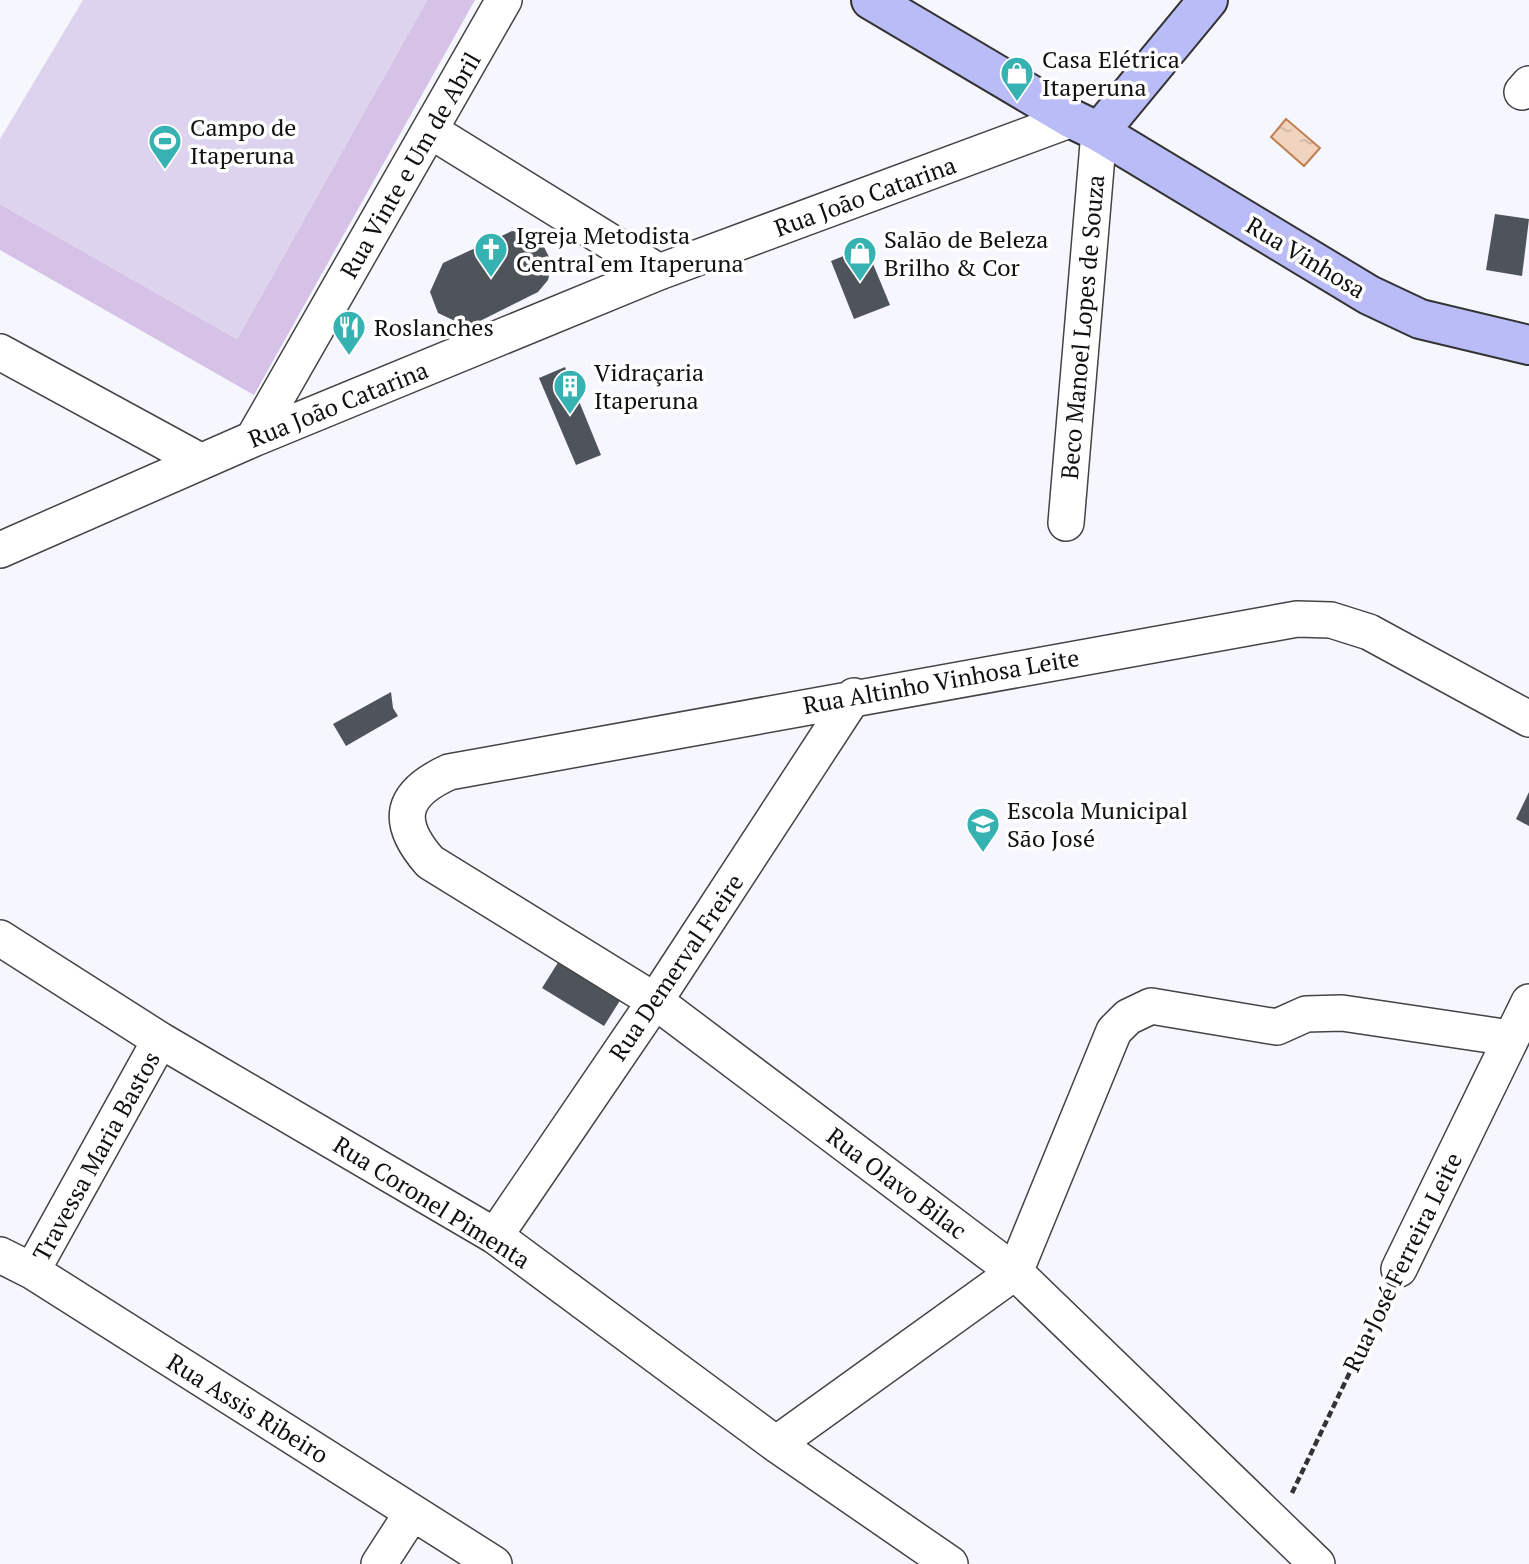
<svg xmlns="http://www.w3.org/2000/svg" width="1529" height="1564" font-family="'PT Serif',serif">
<defs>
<pattern id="water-ripples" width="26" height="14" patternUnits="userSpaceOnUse" patternTransform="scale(1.75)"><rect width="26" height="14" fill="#f0d4c0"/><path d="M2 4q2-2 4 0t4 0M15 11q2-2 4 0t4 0" fill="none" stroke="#cdb5a4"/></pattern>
</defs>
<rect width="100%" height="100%" fill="#f6f7fe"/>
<path fill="#d5c2e6" d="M 427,0 L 475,0 L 254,395 L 0,250 L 0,204 L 237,339 Z"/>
<path fill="#ded3ee" d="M 83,0 L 427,0 L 237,339 L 0,204 L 0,139 Z"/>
<path fill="url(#water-ripples)" stroke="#bf814f" stroke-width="2" d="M 1286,119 L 1320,148 L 1304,166 L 1271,137 Z"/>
<path fill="#4e5459" d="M 1495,214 L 1529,219 L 1522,276 L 1486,270 Z
M 512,231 L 529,234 L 542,243 L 552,263 L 548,280 L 538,292 L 472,325 L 455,321 L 438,313 L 430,292 L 443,263 Z
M 866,247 L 890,305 L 854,319 L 831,261 Z
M 565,367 L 601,455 L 576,465 L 539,378 Z
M 391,692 L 393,708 L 398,716 L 346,746 L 333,724 Z
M 1529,792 L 1529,826 L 1516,819 Z
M 564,953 L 626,991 L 604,1026 L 542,988 Z"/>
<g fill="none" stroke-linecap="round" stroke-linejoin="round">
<defs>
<path id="minor" d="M 1522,92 L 1529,84
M 431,131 L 659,272
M 0,352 L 200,461
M 253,439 L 504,0
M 1066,523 L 1099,132
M 0,550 L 253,439 L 659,272 L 1072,119
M 0,938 L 160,1040 L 495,1236 L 776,1444 L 950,1564
M 495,1236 L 655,1001 L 854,696
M 0,1255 L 32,1271 L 494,1564
M 1399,1269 L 1529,1002
M 32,1271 L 160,1040
M 776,1444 L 1015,1272 L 1114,1031 L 1128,1017 L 1151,1006 L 1277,1027 L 1306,1014 L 1342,1013 L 1510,1038
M 379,1564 L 412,1513
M 1317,1564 L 1015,1272 L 655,1001 L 430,862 C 394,821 401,794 449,772 L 1297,619 L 1331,620 L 1369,632 L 1529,719"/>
<path id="secondary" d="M 871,0 L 1072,119 L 1099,132 L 1369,295 L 1420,319 L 1529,345
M 1099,132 L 1208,0"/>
</defs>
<use href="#minor" stroke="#444" stroke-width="38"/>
<use href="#secondary" stroke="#333" stroke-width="42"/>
<path stroke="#333" stroke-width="4.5" stroke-dasharray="7 3.5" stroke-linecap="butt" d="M 1292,1493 L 1385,1299"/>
<use href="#minor" stroke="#fff" stroke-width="35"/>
<use href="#secondary" stroke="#b9bcf6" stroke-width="38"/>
</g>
<defs>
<symbol id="shop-pin" viewBox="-11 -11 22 30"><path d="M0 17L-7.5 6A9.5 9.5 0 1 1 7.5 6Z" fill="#37b2b3" stroke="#fff"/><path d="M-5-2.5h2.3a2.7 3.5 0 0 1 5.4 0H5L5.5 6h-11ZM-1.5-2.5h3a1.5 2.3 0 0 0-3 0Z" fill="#fff"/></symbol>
<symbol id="stadium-pin" viewBox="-11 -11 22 30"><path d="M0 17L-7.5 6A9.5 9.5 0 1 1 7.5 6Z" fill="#37b2b3" stroke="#fff"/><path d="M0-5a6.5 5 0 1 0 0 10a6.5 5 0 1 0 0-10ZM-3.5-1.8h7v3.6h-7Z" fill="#fff"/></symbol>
<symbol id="church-pin" viewBox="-11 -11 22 30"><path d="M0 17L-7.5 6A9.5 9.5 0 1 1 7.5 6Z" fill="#37b2b3" stroke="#fff"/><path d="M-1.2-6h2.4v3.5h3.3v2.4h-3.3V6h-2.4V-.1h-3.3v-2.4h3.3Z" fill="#fff"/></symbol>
<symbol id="restaurant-pin" viewBox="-11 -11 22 30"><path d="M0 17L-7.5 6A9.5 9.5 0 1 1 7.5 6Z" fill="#37b2b3" stroke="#fff"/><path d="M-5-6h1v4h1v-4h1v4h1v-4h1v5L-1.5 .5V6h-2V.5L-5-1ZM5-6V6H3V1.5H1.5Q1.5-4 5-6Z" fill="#fff"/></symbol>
<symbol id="building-pin" viewBox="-11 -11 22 30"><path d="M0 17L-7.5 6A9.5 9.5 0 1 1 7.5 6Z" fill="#37b2b3" stroke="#fff"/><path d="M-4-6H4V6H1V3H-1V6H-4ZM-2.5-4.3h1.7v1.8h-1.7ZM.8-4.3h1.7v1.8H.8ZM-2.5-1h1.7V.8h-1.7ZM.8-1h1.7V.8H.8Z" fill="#fff"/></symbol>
<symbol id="school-pin" viewBox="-11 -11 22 30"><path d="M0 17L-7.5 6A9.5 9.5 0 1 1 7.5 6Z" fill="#37b2b3" stroke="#fff"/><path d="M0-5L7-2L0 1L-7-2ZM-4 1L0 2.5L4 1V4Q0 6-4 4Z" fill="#fff"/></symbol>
</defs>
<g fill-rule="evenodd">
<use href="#shop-pin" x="998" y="54" width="38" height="52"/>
<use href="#stadium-pin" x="146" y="122" width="38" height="52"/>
<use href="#church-pin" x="472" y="230" width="38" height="52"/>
<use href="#shop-pin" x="841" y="234" width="38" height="52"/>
<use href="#restaurant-pin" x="330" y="308" width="38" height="52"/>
<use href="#building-pin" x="551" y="367" width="38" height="52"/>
<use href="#school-pin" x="964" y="805" width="38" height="52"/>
</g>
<g text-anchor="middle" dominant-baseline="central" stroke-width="7" stroke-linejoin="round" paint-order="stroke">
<g font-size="24" fill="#111" stroke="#fff" text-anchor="start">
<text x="1042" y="59">Casa Elétrica<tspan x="1042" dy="28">Itaperuna</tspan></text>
<text x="190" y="127">Campo de<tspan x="190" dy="28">Itaperuna</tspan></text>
<text x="516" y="235">Igreja Metodista<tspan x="516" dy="28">Central em Itaperuna</tspan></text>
<text x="884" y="239">Salão de Beleza<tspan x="884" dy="28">Brilho &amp; Cor</tspan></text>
<text x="374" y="327">Roslanches</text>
<text x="594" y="372">Vidraçaria<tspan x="594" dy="28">Itaperuna</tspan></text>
<text x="1007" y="810">Escola Municipal<tspan x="1007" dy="28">São José</tspan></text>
</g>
<g font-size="24" fill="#111" stroke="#fff">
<text transform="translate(410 165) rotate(-60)">Rua Vinte e Um de Abril</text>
<text transform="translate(865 196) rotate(-20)">Rua João Catarina</text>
<text transform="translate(1306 257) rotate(31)">Rua Vinhosa</text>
<text transform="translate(1082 327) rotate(-85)">Beco Manoel Lopes de Souza</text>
<text transform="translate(338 404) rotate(-22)">Rua João Catarina</text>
<text transform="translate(941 681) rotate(-10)">Rua Altinho Vinhosa Leite</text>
<text transform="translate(676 967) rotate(-56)">Rua Demerval Freire</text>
<text transform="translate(96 1156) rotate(-61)">Travessa Maria Bastos</text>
<text transform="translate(897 1183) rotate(37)">Rua Olavo Bilac</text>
<text transform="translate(432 1202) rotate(32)">Rua Coronel Pimenta</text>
<text transform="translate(1402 1262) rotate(-64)">Rua José Ferreira Leite</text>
<text transform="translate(248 1408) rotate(32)">Rua Assis Ribeiro</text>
</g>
</g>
</svg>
